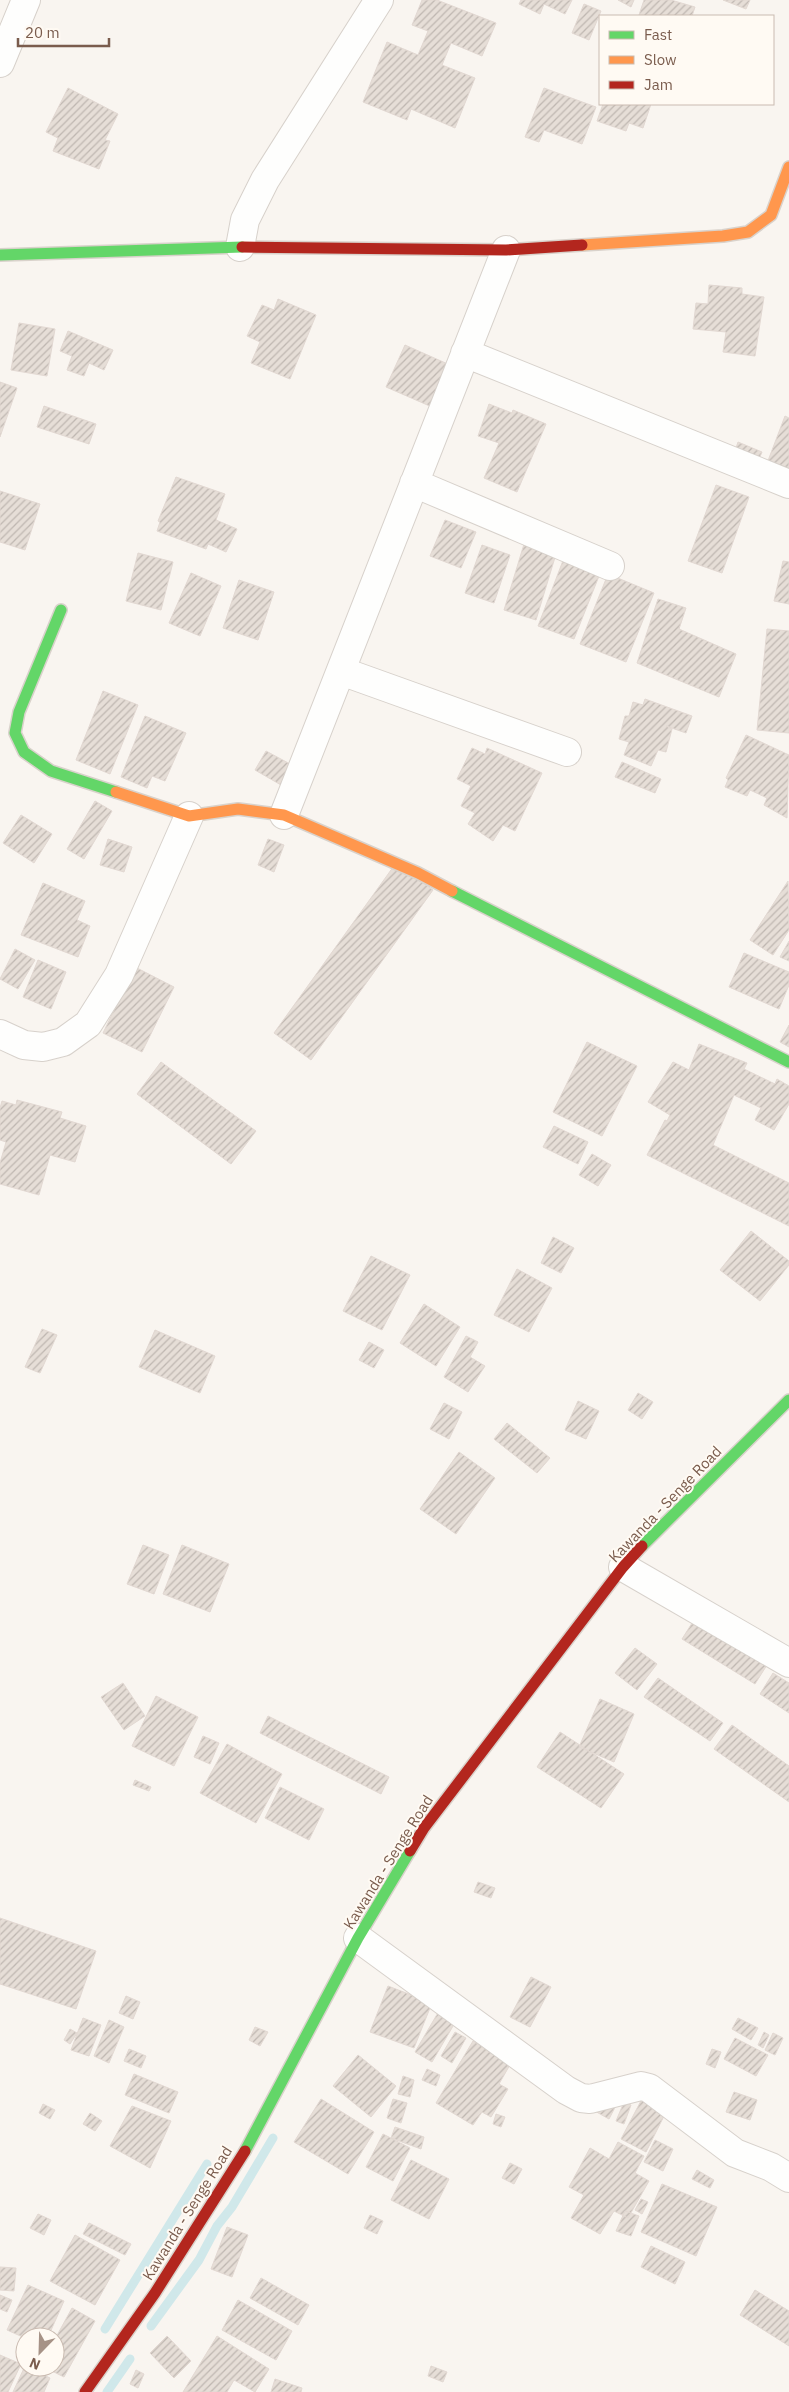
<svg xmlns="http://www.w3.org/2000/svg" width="789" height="2392" font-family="'IBM Plex Sans',sans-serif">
<defs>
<pattern id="building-hatch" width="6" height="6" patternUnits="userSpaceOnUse" patternTransform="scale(1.25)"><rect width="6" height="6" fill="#e6ded7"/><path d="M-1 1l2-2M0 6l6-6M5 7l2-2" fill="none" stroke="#bfb7b1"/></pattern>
</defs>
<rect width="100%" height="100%" fill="#f9f5f0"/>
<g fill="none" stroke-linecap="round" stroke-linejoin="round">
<path stroke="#d0e8ea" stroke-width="9" d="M 151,2326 L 199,2260 L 217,2226 L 232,2207 L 273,2138
M 105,2329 L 207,2164
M 107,2392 L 130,2359"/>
</g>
<path fill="url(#building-hatch)" stroke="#e2d8d2" d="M 422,0 L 437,0 L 496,23 L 482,56 L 451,43 L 442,65 L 475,78 L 455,128 L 411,109 L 407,120 L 363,102 L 387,42 L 418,55 L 428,31 L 412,25 Z
M 521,0 L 572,0 L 565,14 L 544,4 L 540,14 L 519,4 Z
M 618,0 L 634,0 L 631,7 Z
M 644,0 L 671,0 L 695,7 L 692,16 L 642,16 L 639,15 Z
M 723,0 L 750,0 L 746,9 Z
M 584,4 L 601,11 L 589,40 L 572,33 Z
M 68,88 L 118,114 L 105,140 L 110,141 L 99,169 L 53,151 L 58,138 L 46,132 Z
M 544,88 L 596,107 L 582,144 L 544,130 L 539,142 L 525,137 Z
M 603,104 L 651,104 L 643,128 L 629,123 L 626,131 L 597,121 Z
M 709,285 L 742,288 L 742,294 L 764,297 L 755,356 L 723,352 L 726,332 L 693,329 L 696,303 L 708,304 Z
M 278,299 L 316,315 L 290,379 L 251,363 L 260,342 L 247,336 L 262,305 L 274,310 Z
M 19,323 L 55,329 L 47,376 L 11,370 Z
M 68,331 L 113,350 L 104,370 L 89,363 L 84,376 L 67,370 L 72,356 L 60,351 Z
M 405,345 L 450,365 L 432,407 L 386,387 Z
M 0,382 L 17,388 L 0,437 Z
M 489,404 L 512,413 L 513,410 L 546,424 L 517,492 L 484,478 L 499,443 L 478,436 Z
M 44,406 L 96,424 L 89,444 L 37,427 Z
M 785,416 L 789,418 L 789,475 L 766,466 Z
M 738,442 L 762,452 L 756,466 L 733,457 Z
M 176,477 L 225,494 L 216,520 L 237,529 L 226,552 L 208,544 L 206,549 L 157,531 L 160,522 L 158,521 Z
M 716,485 L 749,497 L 722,573 L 688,561 Z
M 0,491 L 40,504 L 25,550 L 0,542 Z
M 445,520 L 476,532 L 461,568 L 430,556 Z
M 524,544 L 556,554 L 536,620 L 504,610 Z
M 482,545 L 510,555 L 494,603 L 465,593 Z
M 138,553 L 173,562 L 161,610 L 126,601 Z
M 564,558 L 601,571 L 574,639 L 538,626 Z
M 783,561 L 789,562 L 789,604 L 774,601 Z
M 191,573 L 221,586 L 200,636 L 169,623 Z
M 608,574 L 654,593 L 626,662 L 580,644 Z
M 239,580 L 274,592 L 258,640 L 223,628 Z
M 658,599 L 686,608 L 679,629 L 736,654 L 719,697 L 637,663 Z
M 767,629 L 789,631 L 789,733 L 757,730 Z
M 103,691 L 138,705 L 110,774 L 76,760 Z
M 645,699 L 692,716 L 686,733 L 666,726 L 672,729 L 666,752 L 658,750 L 651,766 L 624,755 L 629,742 L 619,739 L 625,716 L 629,716 L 633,702 L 643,705 Z
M 145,716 L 186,733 L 165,781 L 152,776 L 147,788 L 121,777 Z
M 746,735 L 789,755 L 787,818 L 764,805 L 767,798 L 750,790 L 747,796 L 725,787 L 728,780 L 726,778 Z
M 472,748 L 485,754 L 487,748 L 542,773 L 515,831 L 503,825 L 493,841 L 468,824 L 475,813 L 461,806 L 471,786 L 457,779 Z
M 266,751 L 292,765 L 281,785 L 255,770 Z
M 622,762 L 661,779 L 655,793 L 615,777 Z
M 95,801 L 112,811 L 84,859 L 67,849 Z
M 21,815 L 52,834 L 34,863 L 3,843 Z
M 108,839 L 132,847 L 124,872 L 100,865 Z
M 268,839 L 284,845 L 274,872 L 258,865 Z
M 396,863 L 433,890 L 311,1060 L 274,1033 Z
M 788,881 L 789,930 L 773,955 L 750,940 Z
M 43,883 L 85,901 L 77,920 L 90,926 L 78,957 L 21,935 Z
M 789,941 L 789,961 L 780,957 Z
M 15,949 L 35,960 L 18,989 L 0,979 Z
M 744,953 L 789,972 L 789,985 L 779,1009 L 729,987 Z
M 38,960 L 66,972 L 51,1009 L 23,997 Z
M 135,967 L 174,987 L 142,1052 L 103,1033 Z
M 789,1025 L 789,1047 L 780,1042 Z
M 587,1042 L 637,1066 L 602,1136 L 553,1112 Z
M 699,1044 L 747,1063 L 744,1069 L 775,1084 L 777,1079 L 789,1086 L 789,1104 L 774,1130 L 755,1120 L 761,1108 L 734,1095 L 713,1145 L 789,1183 L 789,1226 L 647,1155 L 665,1120 L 667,1121 L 670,1115 L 648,1102 L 673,1062 L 689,1070 Z
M 161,1062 L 256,1131 L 231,1164 L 137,1094 Z
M 17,1100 L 62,1112 L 60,1118 L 86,1126 L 75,1162 L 50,1155 L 39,1195 L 0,1184 L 0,1163 L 6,1142 L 0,1140 L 0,1108 L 2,1101 L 16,1105 Z
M 554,1126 L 588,1142 L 578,1164 L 543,1147 Z
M 592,1154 L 611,1165 L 598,1186 L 579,1175 Z
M 751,1231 L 789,1261 L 789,1265 L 760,1301 L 720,1270 Z
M 553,1237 L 574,1248 L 561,1273 L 541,1263 Z
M 371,1256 L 410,1275 L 382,1330 L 343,1311 Z
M 517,1269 L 552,1288 L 529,1332 L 494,1315 Z
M 424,1304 L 460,1327 L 436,1366 L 400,1343 Z
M 42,1329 L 57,1335 L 40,1373 L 25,1367 Z
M 155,1330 L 215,1356 L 200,1393 L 139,1367 Z
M 466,1336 L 478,1342 L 470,1357 L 485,1366 L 468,1392 L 444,1377 Z
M 369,1342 L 384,1350 L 374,1368 L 359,1360 Z
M 638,1393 L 653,1402 L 642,1419 L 628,1410 Z
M 578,1401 L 599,1411 L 586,1439 L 565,1430 Z
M 444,1403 L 462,1412 L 449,1439 L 430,1429 Z
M 507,1423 L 550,1458 L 537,1473 L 494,1439 Z
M 459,1452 L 495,1478 L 456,1534 L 420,1509 Z
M 143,1545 L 169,1555 L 154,1594 L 127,1584 Z
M 182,1545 L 229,1564 L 210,1612 L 163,1594 Z
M 694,1620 L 767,1665 L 755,1684 L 682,1639 Z
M 635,1648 L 657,1664 L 637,1690 L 615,1673 Z
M 773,1673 L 789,1683 L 789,1713 L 760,1694 Z
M 658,1678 L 723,1723 L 710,1741 L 644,1697 Z
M 123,1683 L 145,1716 L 124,1730 L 101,1697 Z
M 156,1696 L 198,1717 L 174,1766 L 132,1746 Z
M 600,1699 L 634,1714 L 614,1762 L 579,1747 Z
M 268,1716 L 389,1777 L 381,1794 L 260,1733 Z
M 732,1725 L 789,1766 L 789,1802 L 714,1749 Z
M 560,1732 L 624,1774 L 601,1808 L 537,1767 Z
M 203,1736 L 219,1743 L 210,1764 L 194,1757 Z
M 227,1744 L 282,1774 L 256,1823 L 200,1793 Z
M 135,1780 L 151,1787 L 149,1791 L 133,1785 Z
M 280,1787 L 324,1809 L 309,1840 L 265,1818 Z
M 478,1882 L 495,1888 L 491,1898 L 474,1892 Z
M 0,1918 L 96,1951 L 76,2009 L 0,1984 Z
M 531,1977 L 551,1987 L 530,2027 L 510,2017 Z
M 388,1986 L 432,2003 L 414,2048 L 370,2032 Z
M 126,1996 L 140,2002 L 133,2019 L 119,2013 Z
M 439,2011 L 456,2021 L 432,2062 L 415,2052 Z
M 83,2018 L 101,2025 L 89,2056 L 71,2050 Z
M 738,2018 L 758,2028 L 751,2040 L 732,2029 Z
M 109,2020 L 124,2027 L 109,2063 L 94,2056 Z
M 255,2027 L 268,2032 L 260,2046 L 249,2040 Z
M 70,2029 L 77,2033 L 70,2044 L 64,2040 Z
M 455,2032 L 466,2038 L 452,2063 L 441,2056 Z
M 764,2032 L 769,2035 L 763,2048 L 758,2045 Z
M 773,2033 L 783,2038 L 775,2055 L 765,2050 Z
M 735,2038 L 768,2055 L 756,2076 L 724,2059 Z
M 473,2041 L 511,2063 L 499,2084 L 508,2089 L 491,2117 L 482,2112 L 473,2125 L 436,2103 Z
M 129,2049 L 146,2056 L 141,2068 L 124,2061 Z
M 712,2049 L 721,2052 L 715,2068 L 706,2064 Z
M 358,2055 L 396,2086 L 371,2117 L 333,2086 Z
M 427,2069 L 440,2075 L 436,2086 L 422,2080 Z
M 134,2074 L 178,2092 L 169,2113 L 125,2095 Z
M 403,2076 L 414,2080 L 410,2097 L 398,2094 Z
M 624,2090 L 609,2119 L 593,2110 Z
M 734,2092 L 757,2100 L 750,2120 L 726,2112 Z
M 644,2095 L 668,2108 L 646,2152 L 621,2139 Z
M 321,2099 L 374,2132 L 348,2174 L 294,2142 Z
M 393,2099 L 407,2103 L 401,2123 L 387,2118 Z
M 624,2102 L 631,2105 L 624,2124 L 616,2121 Z
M 43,2104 L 55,2110 L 50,2119 L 39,2113 Z
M 132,2106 L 171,2121 L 150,2168 L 110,2146 Z
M 90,2113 L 102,2121 L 95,2131 L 83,2124 Z
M 496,2114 L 505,2117 L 501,2127 L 493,2124 Z
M 395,2127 L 424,2137 L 421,2149 L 391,2138 Z
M 383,2134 L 410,2148 L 393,2181 L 366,2167 Z
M 655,2140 L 673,2149 L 663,2171 L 644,2162 Z
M 618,2142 L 644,2156 L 635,2173 L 649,2181 L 628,2218 L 614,2211 L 600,2234 L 571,2218 L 584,2195 L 569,2187 L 590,2148 L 609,2159 Z
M 411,2160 L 449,2179 L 429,2219 L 391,2200 Z
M 510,2163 L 522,2169 L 514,2184 L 502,2178 Z
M 697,2170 L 714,2180 L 710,2188 L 692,2179 Z
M 662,2184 L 717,2207 L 696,2256 L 641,2232 Z
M 641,2199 L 648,2202 L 642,2214 L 635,2210 Z
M 625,2211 L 639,2216 L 631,2236 L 616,2231 Z
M 38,2214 L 51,2220 L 44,2235 L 30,2228 Z
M 370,2215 L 383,2221 L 377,2234 L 364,2228 Z
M 89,2223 L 131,2244 L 125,2255 L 83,2234 Z
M 227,2227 L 248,2235 L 232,2277 L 211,2269 Z
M 75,2235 L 120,2260 L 95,2305 L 50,2281 Z
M 651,2246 L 685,2262 L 675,2284 L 641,2267 Z
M 0,2267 L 16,2268 L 14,2291 L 0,2290 Z
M 261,2278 L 309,2305 L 298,2325 L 250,2298 Z
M 28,2285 L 64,2301 L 48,2337 L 25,2338 L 7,2330 Z
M 755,2290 L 789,2311 L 789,2346 L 740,2315 Z
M 0,2295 L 12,2300 L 7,2312 L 0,2309 Z
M 238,2300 L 292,2331 L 276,2360 L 222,2330 Z
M 72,2308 L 95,2321 L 64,2377 L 44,2367 L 55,2367 L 55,2339 Z
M 167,2336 L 191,2361 L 174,2378 L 150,2353 Z
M 217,2336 L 269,2369 L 255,2392 L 234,2380 L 227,2392 L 183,2392 Z
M 0,2355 L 21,2364 L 8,2392 L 0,2392 Z
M 25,2366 L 50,2378 L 44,2392 L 13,2392 Z
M 431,2366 L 447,2372 L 443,2382 L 428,2376 Z
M 136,2370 L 144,2374 L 138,2388 L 130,2384 Z
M 275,2379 L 302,2388 L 301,2392 L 271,2392 Z"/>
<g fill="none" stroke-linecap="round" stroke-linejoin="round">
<defs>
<path id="street" d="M 0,63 L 26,0
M 240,247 L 245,220 L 265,180 L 379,0
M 465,353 L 789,484
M 414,483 L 610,566
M 341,671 L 567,752
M 284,815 L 506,250
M 0,1034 L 24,1045 L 43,1047 L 63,1042 L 88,1024 L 119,975 L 189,816
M 623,1567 L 789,1663
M 358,1938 L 566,2090 L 581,2098 L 590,2099 L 641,2086 L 649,2088 L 735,2153 L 771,2167 L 789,2178"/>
<path id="fast" d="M 0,255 L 242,247
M 61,610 L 19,712 L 15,733 L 24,752 L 51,771 L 116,792
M 452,891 L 789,1062
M 642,1546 L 789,1400
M 245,2151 L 358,1938 L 410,1851"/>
<path id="slow" d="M 582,245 L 723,236 L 748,232 L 771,215 L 789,167
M 116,792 L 189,816 L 238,809 L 284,815 L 418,873 L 452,891"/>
<path id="jam" d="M 242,247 L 506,250 L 582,245
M 410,1851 L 424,1828 L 623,1567 L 642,1546
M 85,2392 L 155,2293 L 245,2151"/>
</defs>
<use href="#street" stroke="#d7d1cb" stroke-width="30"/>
<use href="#fast" stroke="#d9d2cb" stroke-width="14"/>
<use href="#slow" stroke="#d9d2cb" stroke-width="14"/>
<use href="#jam" stroke="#d9d2cb" stroke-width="14"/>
<use href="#street" stroke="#fefefd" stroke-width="28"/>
<use href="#fast" stroke="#63d668" stroke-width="11"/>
<use href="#slow" stroke="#ff974d" stroke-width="11"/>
<use href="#jam" stroke="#b3261e" stroke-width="11"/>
</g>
<g text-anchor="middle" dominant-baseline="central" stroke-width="4" stroke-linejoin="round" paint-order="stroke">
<g font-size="15" fill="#7a5c4d" stroke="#fffaf3">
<text transform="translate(665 1504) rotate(-46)">Kawanda - Senge Road</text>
<text transform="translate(388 1862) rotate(-58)">Kawanda - Senge Road</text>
<text transform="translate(187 2213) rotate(-58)">Kawanda - Senge Road</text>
</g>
</g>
<rect x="599" y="15" width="175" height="90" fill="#fffaf3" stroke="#cabbb1"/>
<rect x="609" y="31" width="25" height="8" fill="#63d668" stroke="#cabbb1"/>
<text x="644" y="40" font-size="15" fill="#7a5c4d">Fast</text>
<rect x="609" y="56" width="25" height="8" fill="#ff974d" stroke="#cabbb1"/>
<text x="644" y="65" font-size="15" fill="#7a5c4d">Slow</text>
<rect x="609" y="81" width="25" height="8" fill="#b3261e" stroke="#cabbb1"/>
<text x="644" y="90" font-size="15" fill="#7a5c4d">Jam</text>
<g transform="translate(40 2352) rotate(203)"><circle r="24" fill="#fffaf3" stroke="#cabbb1"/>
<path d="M0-4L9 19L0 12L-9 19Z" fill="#a69286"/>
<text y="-8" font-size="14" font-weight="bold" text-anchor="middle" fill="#7a5c4d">N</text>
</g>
<path d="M18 38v8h91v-8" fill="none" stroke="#7a5c4d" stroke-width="2.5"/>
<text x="25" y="38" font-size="15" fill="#7a5c4d" stroke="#fffaf3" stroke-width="4" paint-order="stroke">20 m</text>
</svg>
